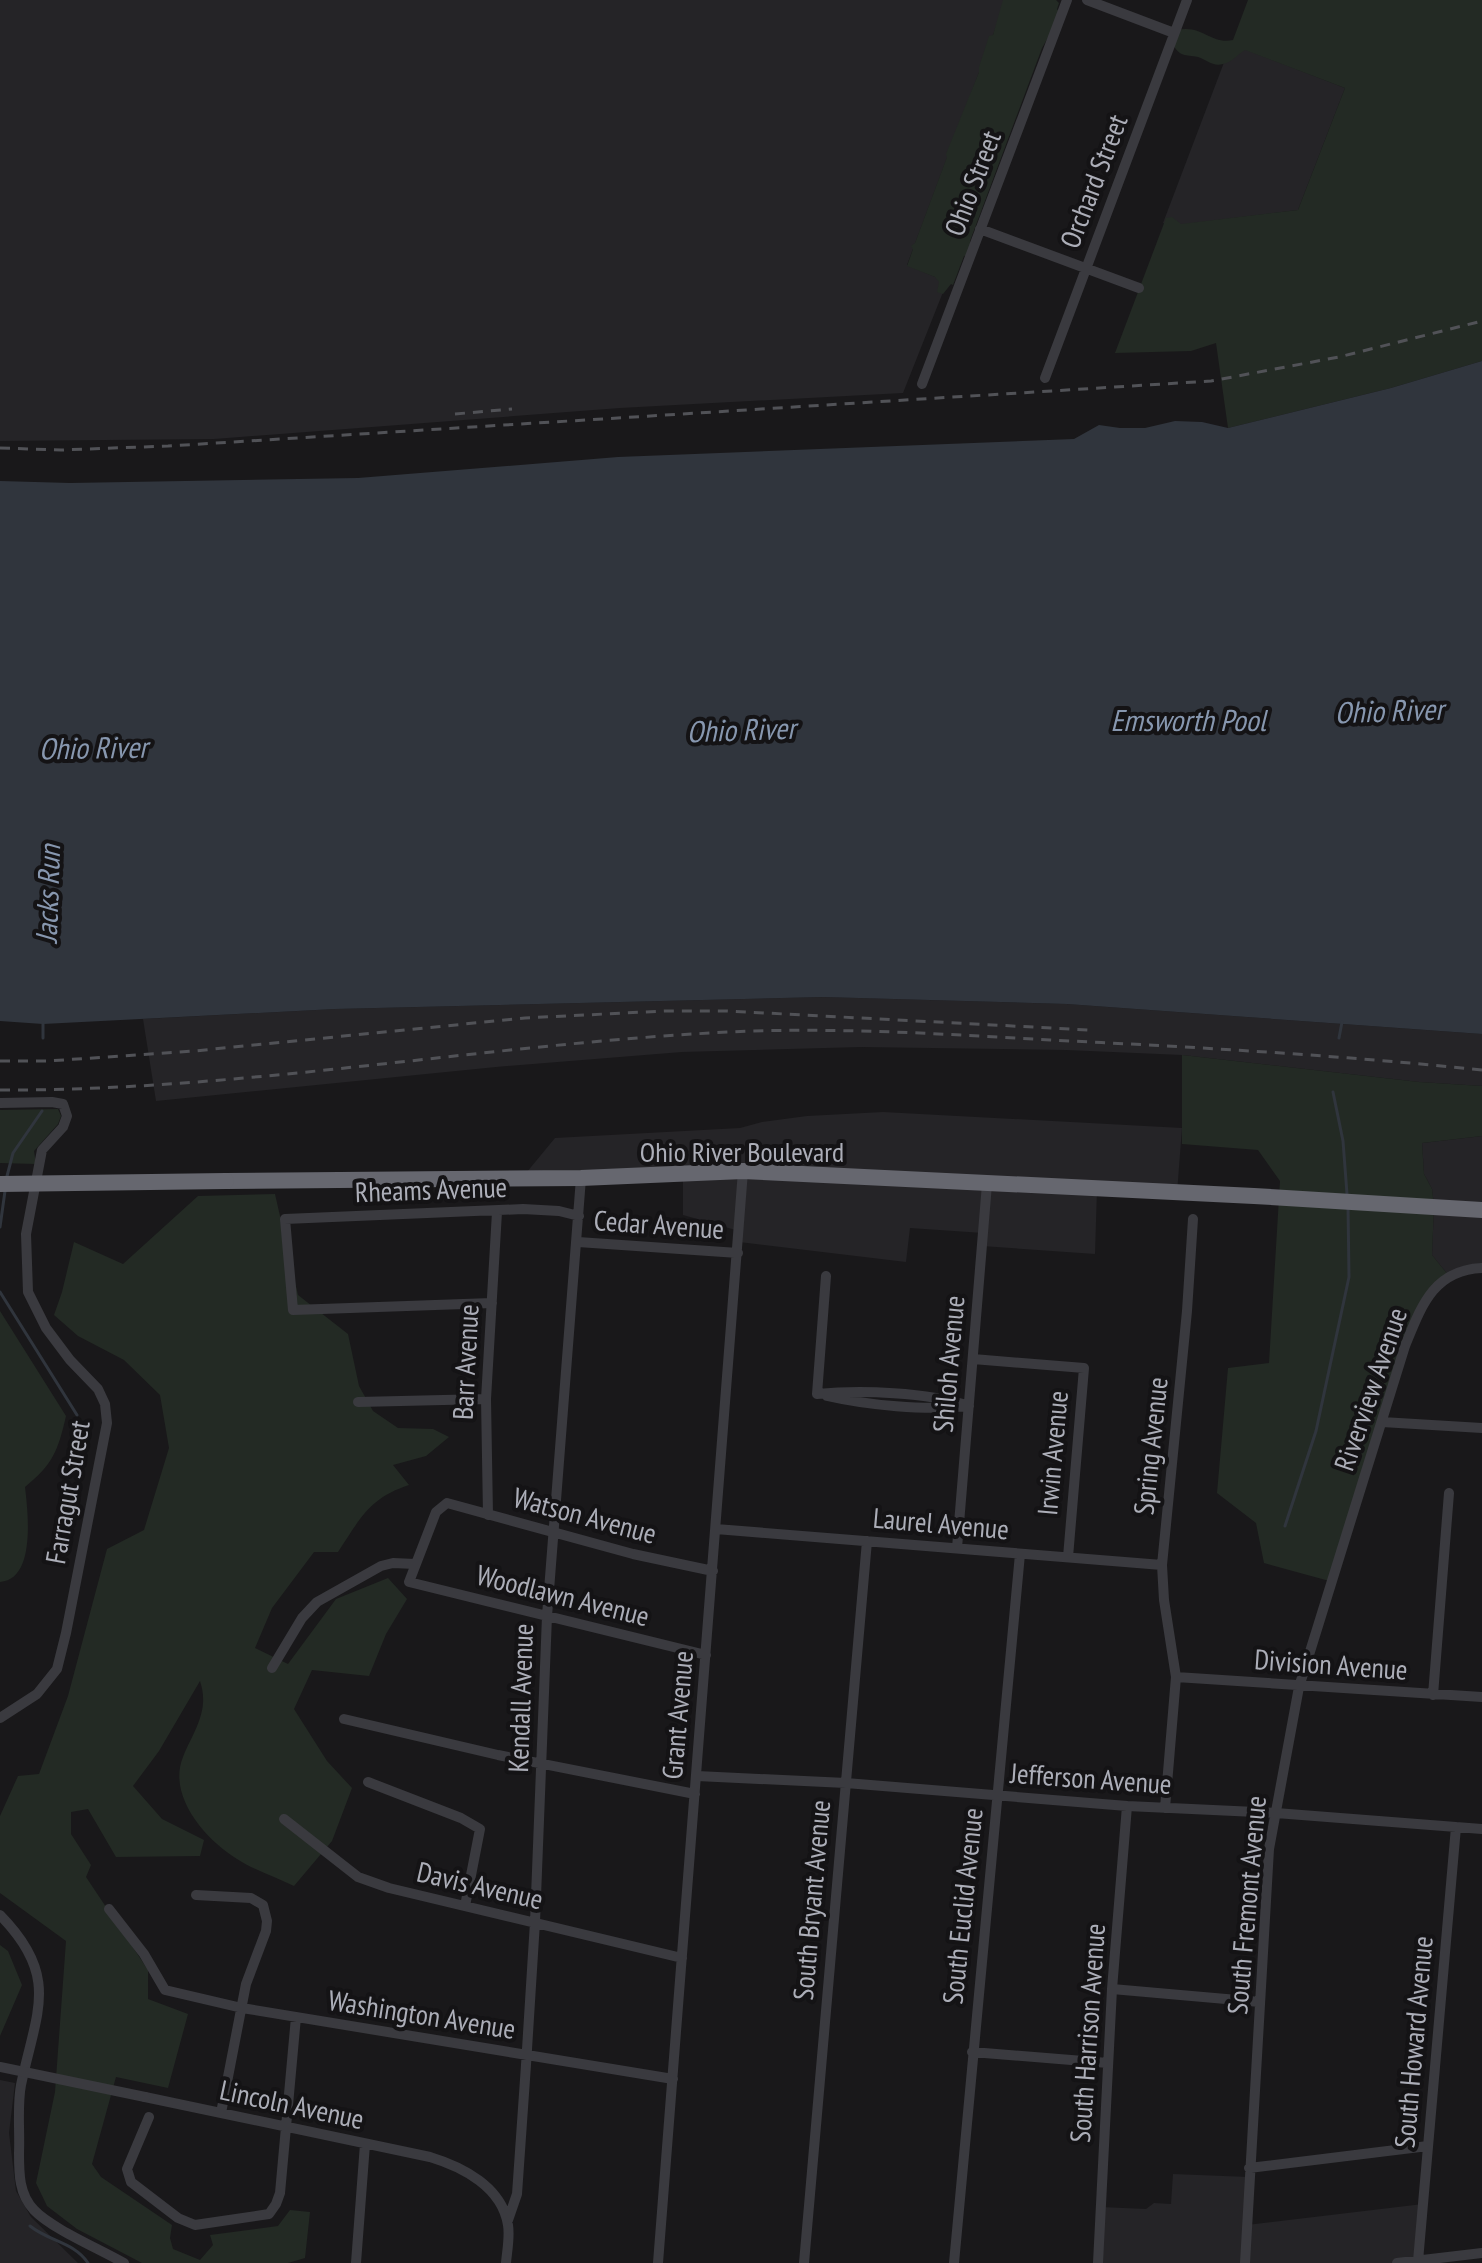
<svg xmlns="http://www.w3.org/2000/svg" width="1482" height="2263" font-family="'PT Sans Narrow',sans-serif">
<rect width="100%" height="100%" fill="#19181a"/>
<path fill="#252427" d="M 0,0 L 1006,0 L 907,265 L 947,282 L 903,393 L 620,408 L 214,439 L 0,441 Z
M 1231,44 L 1345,88 L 1298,210 L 1170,226 L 1163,223 Z
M 823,997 L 1067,1004 L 1482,1034 L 1482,1086 L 1419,1082 L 1182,1055 L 1066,1050 L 861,1047 L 682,1052 L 496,1067 L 156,1101 L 143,1019 L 335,1009 Z
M 883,1112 L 1182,1128 L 1177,1193 L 1097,1189 L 1095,1254 L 982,1246 L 983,1233 L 910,1228 L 906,1262 L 739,1242 L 739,1231 L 683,1215 L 683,1174 L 522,1178 L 555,1138 L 740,1128 L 762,1122 L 807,1116 Z
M 1482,1136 L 1482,1268 L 1449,1276 L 1432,1255 L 1434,1206 L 1432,1189 L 1424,1174 L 1422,1143 Z
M 0,2080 L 15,2083 L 9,2133 L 16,2191 L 31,2217 L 78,2263 L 0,2263 Z
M 1173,2174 L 1249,2177 L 1247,2225 L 1423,2204 L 1418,2261 L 1397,2263 L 1098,2263 L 1101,2207 L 1146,2209 L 1154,2203 L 1171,2204 Z"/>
<path fill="#232a24" d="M 1003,0 L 1056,0 L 1059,3 L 1057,9 L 1061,15 L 1042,48 L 970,241 L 971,246 L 967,255 L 964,256 L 953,285 L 951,284 L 943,294 L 937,292 L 939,282 L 935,277 L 907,266 L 913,249 L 911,246 L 915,243 L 947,157 L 946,154 L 979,72 L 979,67 L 989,36 L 993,35 Z
M 1248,0 L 1482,0 L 1482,361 L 1391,388 L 1228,428 L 1216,343 L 1191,351 L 1115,353 L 1166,218 L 1172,217 L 1181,224 L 1298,210 L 1345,88 L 1245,50 C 1238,54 1231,63 1223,64 C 1213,67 1207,60 1198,57 C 1185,54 1180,58 1172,43 L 1177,30 C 1202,24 1211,45 1233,40 Z
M 1182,1055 L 1419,1082 L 1482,1086 L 1482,1136 L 1422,1143 L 1424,1174 L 1432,1189 L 1434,1206 L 1432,1255 L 1449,1276 L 1424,1302 L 1333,1582 L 1264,1563 L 1256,1523 L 1217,1493 L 1228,1368 L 1269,1363 L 1280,1181 L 1258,1150 L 1182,1144 Z
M 58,1109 L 61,1116 L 58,1124 L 34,1151 L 36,1164 L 0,1163 L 0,1110 Z
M 275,1194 L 298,1295 L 348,1334 L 359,1386 L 373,1411 L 398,1428 L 433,1429 L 449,1437 L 426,1456 L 393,1465 L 409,1485 C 369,1498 360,1519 338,1552 L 314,1552 L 272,1608 L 255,1648 L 288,1664 L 336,1599 L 388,1578 L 407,1599 L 386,1634 L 369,1676 L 312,1670 L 294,1709 L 327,1761 L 352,1788 L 332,1841 L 294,1886 C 275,1877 254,1870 237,1859 C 206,1840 167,1796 183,1757 C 194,1730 210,1711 200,1681 L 159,1751 L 133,1786 L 162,1819 L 204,1840 L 200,1856 L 116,1857 L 88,1809 L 71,1812 L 71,1834 L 91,1865 L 86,1877 L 148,1970 L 148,1999 L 188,2014 L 168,2088 L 116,2077 L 92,2164 L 101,2177 L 172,2225 L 170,2238 L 173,2249 L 200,2260 L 213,2245 L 210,2235 L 278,2226 L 290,2210 L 310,2212 L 305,2258 L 288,2263 L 142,2263 L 77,2229 L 47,2206 L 36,2183 L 55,2092 L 66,1941 L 0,1893 L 0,1816 L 18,1776 L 39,1774 L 68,1696 L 107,1549 L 144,1530 L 169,1448 L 160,1395 L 124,1360 L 78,1336 L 54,1315 L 62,1292 L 74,1242 L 123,1264 L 198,1196 Z
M 0,1311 L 66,1416 C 58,1451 53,1464 25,1487 C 28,1512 36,1580 0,1582 Z
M 0,1945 L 8,1951 L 22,1985 L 0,2036 Z"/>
<path fill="#30353d" d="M 1482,361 L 1482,1034 L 1067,1004 L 823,997 L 335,1009 L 43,1024 L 0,1021 L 0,481 L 70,483 L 358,478 L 618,457 L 1074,439 L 1099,425 L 1120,428 L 1145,428 L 1175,421 L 1202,422 L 1228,428 L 1391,388 Z"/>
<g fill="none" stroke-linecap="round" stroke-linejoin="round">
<path stroke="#30353d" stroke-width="3" d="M 43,1038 L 43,1022
M 1339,1038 L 1342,1022
M 1333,1092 L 1343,1141 L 1347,1194
M 6,1180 L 13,1153 L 42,1111
M 0,1227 L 5,1191
M 0,1292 L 77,1415
M 1285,1526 L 1316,1431 L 1349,1277 L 1348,1206
M 30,2226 C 50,2242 74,2242 88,2263"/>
<path stroke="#3a3a3f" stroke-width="10" d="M 1087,0 L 1174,33
M 980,229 L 1139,288
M 1045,378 L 1187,0
M 922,384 L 1067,0
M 0,1103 L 52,1102 L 63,1104 L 67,1116 L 63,1127 L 42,1150 L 26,1234 L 28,1292 L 46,1328 L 70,1360 L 98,1389 L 105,1404 L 107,1423 L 66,1633 L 57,1669 L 37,1694 L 0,1718
M 578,1242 L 738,1253
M 492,1303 L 293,1310 L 285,1219 L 523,1209 L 559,1211 L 579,1216
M 973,1359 L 1084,1368 L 1068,1557
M 817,1394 C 861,1390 927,1392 969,1406
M 817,1394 L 826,1276
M 827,1396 C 866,1405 927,1411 966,1406
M 358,1402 L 486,1399
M 1382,1422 L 1482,1428
M 488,1515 L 486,1399 L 497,1212
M 716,1529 L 1162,1565
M 957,1548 L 987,1184
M 706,1655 L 409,1582 L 436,1512 L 447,1503 L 633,1554 L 713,1571
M 272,1668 L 302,1618 L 317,1602 L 381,1566 L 393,1563 L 415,1564
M 1176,1677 L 1482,1697
M 1433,1695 L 1449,1493
M 344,1719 L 498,1755 L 695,1794
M 697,1776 L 846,1783 L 1127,1806 L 1276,1813 L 1482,1829
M 368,1782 L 461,1818 L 480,1829 L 465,1906
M 1165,1808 L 1176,1677 L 1164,1600 L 1162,1565 L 1187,1311 L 1193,1219
M 284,1819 L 358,1877 L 389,1888 L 682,1958
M 196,1895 L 251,1898 L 263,1905 L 267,1921 L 266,1931 L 246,1984 L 221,2113
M 109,1909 L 144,1954 L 165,1990 L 242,2008 L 673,2079
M 0,1915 C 61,1977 36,2012 21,2085 C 17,2106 20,2131 19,2153 C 19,2174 19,2194 34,2210 C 52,2229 100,2249 124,2263
M 1112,1989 L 1260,2002
M 972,2052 L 1108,2063
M 145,2097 L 430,2157 C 463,2167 502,2187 508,2225 C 510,2237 507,2251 506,2263
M 149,2117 L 127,2169 L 131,2182 L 178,2218 L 195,2225 L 269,2214 L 276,2204 L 280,2193 L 296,2017
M 1249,2168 L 1428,2146
M 508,2220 L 517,2194 L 526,2065 L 535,1922 L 547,1616 L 581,1178
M 1418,2261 L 1456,1827
M 356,2263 L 365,2144
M 658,2263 L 743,1171
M 804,2263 L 867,1541
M 954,2263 L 1020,1554
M 1098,2263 L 1112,1989 L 1127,1806
M 1245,2263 L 1269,1849 L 1299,1687 L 1405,1346 C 1421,1307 1433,1270 1482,1268
M 1397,2263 L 1482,2253"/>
<path stroke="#66676f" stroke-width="16" d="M 226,1181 L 581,1178 L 743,1171 L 1254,1196 L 1482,1210"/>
<path stroke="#515257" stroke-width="3" stroke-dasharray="10 8" stroke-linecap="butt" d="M 455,414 L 512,409
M 0,448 L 61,450 L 168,446 L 1211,381 L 1339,357 L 1482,321
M 0,1061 L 48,1061 L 194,1051 L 525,1018 L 664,1011 L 727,1011 L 1089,1030
M 0,1090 C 244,1091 486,1044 729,1032 C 836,1027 944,1034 1050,1040 C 1194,1047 1338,1055 1482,1070"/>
<path stroke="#3a3a3f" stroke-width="10" d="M 0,2067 L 145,2097"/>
<path stroke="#66676f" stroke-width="16" d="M 0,1184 L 226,1181"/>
</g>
<g text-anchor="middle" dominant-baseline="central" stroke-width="8" stroke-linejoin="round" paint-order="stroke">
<g font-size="28" fill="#acaeb8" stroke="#141315">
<text transform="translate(1093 181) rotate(-69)">Orchard Street</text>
<text transform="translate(972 183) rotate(-69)">Ohio Street</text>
<text x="742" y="1151">Ohio River Boulevard</text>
<text transform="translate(431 1189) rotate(-2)">Rheams Avenue</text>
<text transform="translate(659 1224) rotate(4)">Cedar Avenue</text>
<text transform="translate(465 1362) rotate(-87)">Barr Avenue</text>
<text transform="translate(948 1364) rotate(-85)">Shiloh Avenue</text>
<text transform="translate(1370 1389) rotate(-71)">Riverview Avenue</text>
<text transform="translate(1150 1446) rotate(-84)">Spring Avenue</text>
<text transform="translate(1052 1453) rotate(-85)">Irwin Avenue</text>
<text transform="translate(67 1492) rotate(-80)">Farragut Street</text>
<text transform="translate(585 1515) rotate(15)">Watson Avenue</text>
<text transform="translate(941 1523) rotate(5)">Laurel Avenue</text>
<text transform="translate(563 1595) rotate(14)">Woodlawn Avenue</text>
<text transform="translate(1331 1664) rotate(4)">Division Avenue</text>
<text transform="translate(520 1698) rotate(-88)">Kendall Avenue</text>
<text transform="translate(677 1715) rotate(-85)">Grant Avenue</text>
<text transform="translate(1091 1778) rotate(4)">Jefferson Avenue</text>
<text transform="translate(480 1885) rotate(13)">Davis Avenue</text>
<text transform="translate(811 1900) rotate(-85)">South Bryant Avenue</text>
<text transform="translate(1246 1905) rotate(-85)">South Fremont Avenue</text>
<text transform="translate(962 1906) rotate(-84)">South Euclid Avenue</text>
<text transform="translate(422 2014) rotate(9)">Washington Avenue</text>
<text transform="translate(1087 2033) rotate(-86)">South Harrison Avenue</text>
<text transform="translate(1413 2042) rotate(-85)">South Howard Avenue</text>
<text transform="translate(292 2104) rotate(12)">Lincoln Avenue</text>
</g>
<g font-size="30" font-style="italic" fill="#8797af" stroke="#141315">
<text transform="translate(1389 710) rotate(-2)">Ohio River</text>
<text x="1188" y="719">Emsworth Pool</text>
<text transform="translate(741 729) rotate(-2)">Ohio River</text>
<text transform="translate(93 747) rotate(-1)">Ohio River</text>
<text transform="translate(47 894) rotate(-88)">Jacks Run</text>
</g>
</g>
</svg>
